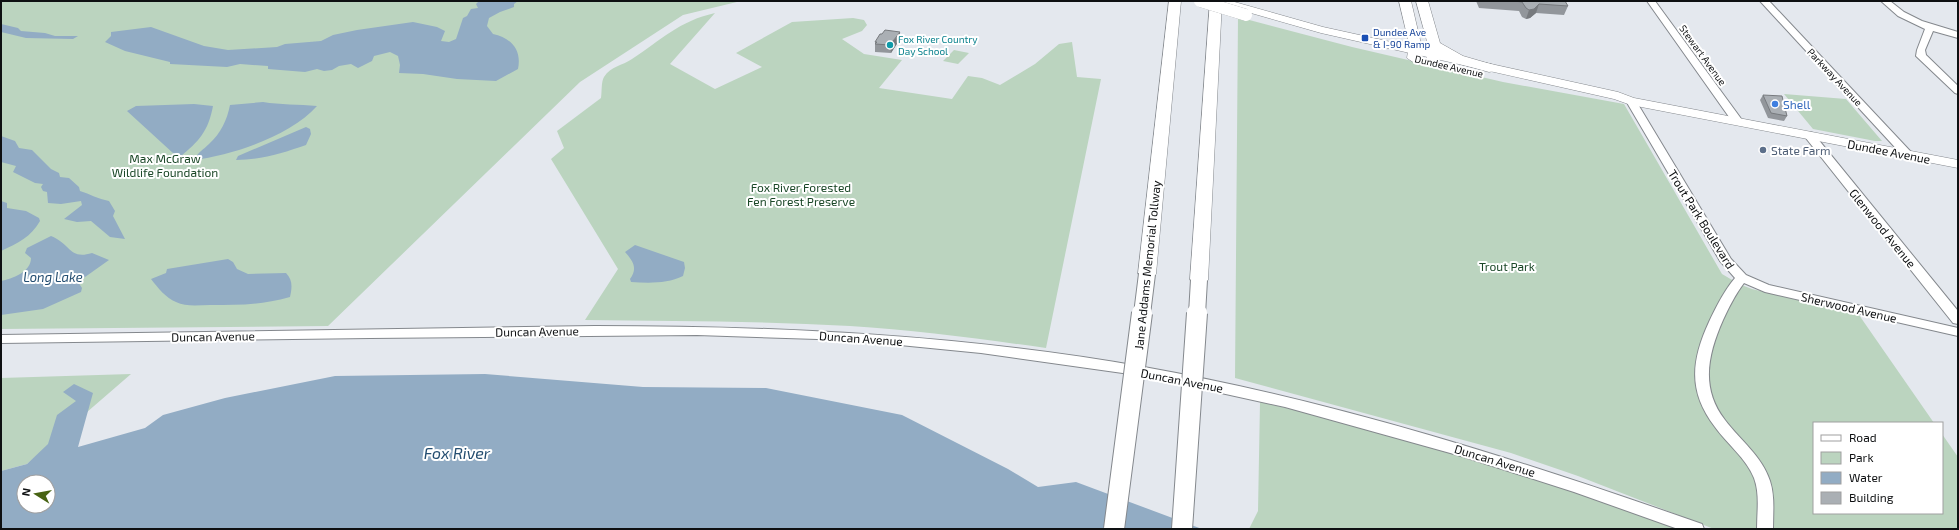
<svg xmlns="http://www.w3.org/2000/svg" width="1959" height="530" font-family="'Exo 2',sans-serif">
<rect width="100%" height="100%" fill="#e4e8ee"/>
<path fill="#bbd4bf" d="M 1,1 L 741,1 L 683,15 L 580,82 L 328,326 L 1,329 Z
M 715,13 L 670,64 L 715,89 L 762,67 L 736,53 L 792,22 L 853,18 L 864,20 L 867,25 L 862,31 L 842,39 L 864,54 L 902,60 L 879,88 L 952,99 L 968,76 L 982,78 L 1000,85 L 1035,64 L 1059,44 L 1072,42 L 1077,77 L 1101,79 L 1046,348 C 981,339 916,330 850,326 C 762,321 673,321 585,320 L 618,269 L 551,159 L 564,148 L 557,131 L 601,98 C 602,92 601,82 604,77 C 611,66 622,66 632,59 C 661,40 679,21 715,13 Z
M 1238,17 L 1352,47 L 1503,82 L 1624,104 L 1722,274 L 1739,284 L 1752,289 L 1859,315 L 1934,423 L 1814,423 L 1814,513 L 1942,513 L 1942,434 L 1958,457 L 1958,529 L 1714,529 L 1578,476 L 1511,453 L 1235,378 Z
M 954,50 L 969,53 L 958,64 L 943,61 Z
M 1784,94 L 1846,99 L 1882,141 L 1875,141 L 1813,129 Z
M 131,374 L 27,464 L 1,471 L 1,378 Z
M 1260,402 C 1403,433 1543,480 1681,529 L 1249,529 L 1258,511 Z"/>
<path fill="#92acc4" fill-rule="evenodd" d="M 479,1 L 518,1 L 514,4 L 514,7 L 500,12 L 489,18 L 487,26 L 493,34 C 511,38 522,49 518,69 L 496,81 L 457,79 L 423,74 L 399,73 L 400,65 L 398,56 L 390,52 L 374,56 L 372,61 L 358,68 L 351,64 L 339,66 L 332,70 L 324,71 L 317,69 L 305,72 L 268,69 L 268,66 L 240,64 L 227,67 L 170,64 L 170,62 L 125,51 L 105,42 L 111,36 L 111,32 L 151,27 L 204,46 L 228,50 L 277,47 L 285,44 L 321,41 L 333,35 L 357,30 L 413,22 L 437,27 L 445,31 L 441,41 L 449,42 L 456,39 L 463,18 L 467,16 L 471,9 L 478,8 L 476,4 Z
M 1,24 L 18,28 L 21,31 L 45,33 L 55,36 L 78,36 L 73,39 L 26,38 L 1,32 Z
M 263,102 C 280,105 299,104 317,106 C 290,136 233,155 194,160 C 198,152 203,150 209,144 C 221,133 227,120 230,105 Z
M 194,104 L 213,106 C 208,132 199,141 180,157 L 174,154 L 127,111 L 136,106 Z
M 306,127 L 310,129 L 311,134 L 306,145 C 283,153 261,160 236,160 L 238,156 Z
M 1,136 L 15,141 L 19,148 L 32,150 L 51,169 L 59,173 L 60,177 L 69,178 L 79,187 L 80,191 C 90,194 98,199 109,201 L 115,211 L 113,216 L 125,239 L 110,237 L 91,221 L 77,222 L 64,219 L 82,205 L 81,201 L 61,204 L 48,203 L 47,192 L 43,191 L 41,187 L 43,184 L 35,183 L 13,172 L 16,166 L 1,162 Z
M 1,201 L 7,203 L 7,208 L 26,211 L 39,218 L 40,221 C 31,237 18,243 1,251 Z
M 51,236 C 71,244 69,260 92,253 L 109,260 L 78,282 L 82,288 L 81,292 L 43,309 L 1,315 L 1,281 C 12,279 31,272 31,258 L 25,253 L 27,248 Z
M 635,245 L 684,262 L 685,268 L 683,276 C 667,284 648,283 631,282 L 630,279 C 638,268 633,261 625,252 Z
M 228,259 L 233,262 L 237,269 L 248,274 L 286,273 C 293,280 292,288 290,297 C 261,305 239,305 210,305 C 199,305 186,307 176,302 C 166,298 158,288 151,279 L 166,273 L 167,269 Z
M 485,374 L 643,387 L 766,388 L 902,415 L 1008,469 L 1038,487 L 1076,482 L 1202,529 L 1,529 L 1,471 L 27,464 L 48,444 L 57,415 L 76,401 L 63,392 L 74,384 L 93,393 L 78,447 L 145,428 L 163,415 L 225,398 L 335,376 ZM 24,482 L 48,482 L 48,506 L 24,506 Z"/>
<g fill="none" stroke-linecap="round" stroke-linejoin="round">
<defs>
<path id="minor" d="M 1647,1 L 1655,1 L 1742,120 L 1743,122 L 1742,124 L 1734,124 Z
M 1760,1 L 1769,1 L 1911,152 L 1912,154 L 1911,156 L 1903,156 Z
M 1881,1 L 1890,1 L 1904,12 L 1922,21 L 1958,32 L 1958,38 L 1933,31 L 1925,50 L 1926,55 L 1958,86 L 1958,94 L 1955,93 L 1916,56 L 1917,50 L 1925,29 L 1898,16 Z
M 1631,98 L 1636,101 L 1731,259 L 1746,275 L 1769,285 L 1958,328 L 1958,336 L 1765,292 L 1744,283 C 1735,295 1729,307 1723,320 C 1708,354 1700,388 1725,420 C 1740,440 1762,456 1770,481 C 1775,496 1773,513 1773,529 L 1757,529 C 1757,512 1760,494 1754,478 C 1746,458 1727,444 1715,427 C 1688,392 1691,361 1709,322 C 1716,307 1724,291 1735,278 L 1720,261 L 1626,101 Z
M 1809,132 L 1813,133 L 1958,311 L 1958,324 L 1953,323 L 1805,137 L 1804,135 L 1805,133 Z
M 595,326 C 780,326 963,335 1144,367 C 1335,401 1520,460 1702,524 L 1704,529 L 1678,529 L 1574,492 L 1461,456 L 1285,407 L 1144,376 L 981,353 L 849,340 L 697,335 L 370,338 L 1,343 L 1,335 Z"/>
<path id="major" d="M 1215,1 L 1231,1 L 1323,27 L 1618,92 L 1634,98 L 1958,160 L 1958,168 L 1631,105 L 1614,99 L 1321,33 L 1216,3 Z"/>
<path id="highway" d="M 1169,1 L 1181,1 L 1156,274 L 1153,278 L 1147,279 L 1141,278 L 1138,274 Z
M 1210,1 L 1222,1 L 1208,280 L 1205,284 L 1199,285 L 1193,284 L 1190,280 Z
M 1399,1 L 1411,1 L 1421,44 L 1418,61 L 1413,62 L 1407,58 L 1409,44 Z
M 1416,1 L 1428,1 L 1440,43 L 1463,56 L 1494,65 L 1496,68 L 1494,71 L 1489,72 L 1453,62 L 1439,53 L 1437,65 L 1427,65 L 1426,62 L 1428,45 Z"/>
</defs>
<use href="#minor" stroke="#84888d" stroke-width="2"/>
<use href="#major" stroke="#84888d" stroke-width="1"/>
<use href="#highway" stroke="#84888d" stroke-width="1"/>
<use href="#minor" fill="#fff" fill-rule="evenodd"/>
<use href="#major" fill="#fff" fill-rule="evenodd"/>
<use href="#highway" fill="#fff" fill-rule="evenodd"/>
<defs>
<path id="major-bridge" d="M 1200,1 L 1246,15"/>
<path id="highway-bridge-far1" d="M 1142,314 L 1147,274
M 1197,314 L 1199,280"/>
<path id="highway-bridge" d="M 1114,529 L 1142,313
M 1182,529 L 1197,313"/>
</defs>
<use href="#major-bridge" stroke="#84888d" stroke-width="12" stroke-linecap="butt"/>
<use href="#highway-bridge-far1" stroke="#84888d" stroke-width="18" stroke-linecap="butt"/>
<use href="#highway-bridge" stroke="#84888d" stroke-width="22" stroke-linecap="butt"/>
<use href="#major-bridge" stroke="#fff" stroke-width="12"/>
<use href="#highway-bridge-far1" stroke="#fff" stroke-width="16"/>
<use href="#highway-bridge" stroke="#fff" stroke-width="20"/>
</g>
<path fill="#92969b" d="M 1476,1 L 1565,1 L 1568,6 L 1564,15 L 1536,13 L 1530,18 L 1526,19 L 1522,17 L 1519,11 L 1479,8 Z
M 900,39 L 891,53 L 875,52 L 875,42 Z
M 1763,95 L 1787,116 L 1784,121 L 1768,118 L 1760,100 Z"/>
<path fill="#777a7e" d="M 1539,4 L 1536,13 L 1530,18 L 1526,19 L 1529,10 Z
M 900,32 L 900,39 L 891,53 L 890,45 Z"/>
<path fill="#aaafb4" stroke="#777a7e" d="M 1514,1 L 1565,1 L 1568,6 L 1539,4 L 1534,9 L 1529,10 L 1526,8 L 1522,2 Z
M 885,30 L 900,32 L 890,45 L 875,44 L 877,42 L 875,42 L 880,34 L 882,34 Z
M 1763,95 L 1782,96 L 1787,116 L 1771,113 Z"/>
<rect fill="#1a4fb4" stroke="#fff" stroke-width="1.5" x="1361" y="34" width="8" height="8" rx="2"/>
<circle fill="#0f9aa8" stroke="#fff" stroke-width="1.5" cx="890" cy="45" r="4"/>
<circle fill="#3f7fe0" stroke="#fff" stroke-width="1.5" cx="1775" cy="104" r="4"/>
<circle fill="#5c6f8a" stroke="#fff" stroke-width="1.5" cx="1763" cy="150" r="4"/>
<g text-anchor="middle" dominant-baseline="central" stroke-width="4" stroke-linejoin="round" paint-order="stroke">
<g font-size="10" fill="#164399" stroke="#fff" text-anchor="start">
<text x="1373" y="32">Dundee Ave<tspan x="1373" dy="12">&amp; I-90 Ramp</tspan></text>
</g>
<g font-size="10" fill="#0d838f" stroke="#fff" text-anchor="start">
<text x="898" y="39">Fox River Country<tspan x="898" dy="12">Day School</tspan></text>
</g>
<g font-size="10" fill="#0e1012" stroke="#fff">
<text transform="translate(1703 55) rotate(54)">Stewart Avenue</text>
<text transform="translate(1449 66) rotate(13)">Dundee Avenue</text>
<text transform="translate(1835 77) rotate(47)">Parkway Avenue</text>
</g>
<g font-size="12" fill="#366cbe" stroke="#fff" text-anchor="start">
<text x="1783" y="104">Shell</text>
</g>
<g font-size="12" fill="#4e5e75" stroke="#fff" text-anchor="start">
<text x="1771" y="150">State Farm</text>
</g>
<g font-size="12" fill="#0e1012" stroke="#fff">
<text transform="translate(1889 151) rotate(11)">Dundee Avenue</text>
<text transform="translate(1702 219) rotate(58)">Trout Park Boulevard</text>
<text transform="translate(1883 228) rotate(51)">Glenwood Avenue</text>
<text transform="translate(1147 265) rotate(-84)">Jane Addams Memorial Tollway</text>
<text transform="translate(1849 307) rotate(13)">Sherwood Avenue</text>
<text transform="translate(537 331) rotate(-1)">Duncan Avenue</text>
<text transform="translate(213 336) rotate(-1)">Duncan Avenue</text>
<text transform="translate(861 338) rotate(4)">Duncan Avenue</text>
<text transform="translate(1182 380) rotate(11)">Duncan Avenue</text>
<text transform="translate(1495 460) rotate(17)">Duncan Avenue</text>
</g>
<g font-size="12" fill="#1a4727" stroke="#fff">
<text x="165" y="158">Max McGraw<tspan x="165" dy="14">Wildlife Foundation</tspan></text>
<text x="801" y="187">Fox River Forested<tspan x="801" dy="14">Fen Forest Preserve</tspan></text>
<text x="1507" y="266">Trout Park</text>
</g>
<g font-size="13" font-style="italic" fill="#234d70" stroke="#fff">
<text x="53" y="277">Long Lake</text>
</g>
<g font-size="16" font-style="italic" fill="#234d70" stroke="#fff">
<text x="457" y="452">Fox River</text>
</g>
</g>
<rect width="1959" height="530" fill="none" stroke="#0e1012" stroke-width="4"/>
<rect x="1813" y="422" width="130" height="92" fill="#ffffff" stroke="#9f9fa0"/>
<rect x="1821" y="435" width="20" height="6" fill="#ffffff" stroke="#9f9fa0"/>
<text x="1849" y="442" font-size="12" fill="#0e1012">Road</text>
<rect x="1821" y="452" width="20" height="12" fill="#bbd4bf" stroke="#9f9fa0"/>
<text x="1849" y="462" font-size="12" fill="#0e1012">Park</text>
<rect x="1821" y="472" width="20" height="12" fill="#92acc4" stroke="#9f9fa0"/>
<text x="1849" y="482" font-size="12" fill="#0e1012">Water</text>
<rect x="1821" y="492" width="20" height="12" fill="#aaafb4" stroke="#9f9fa0"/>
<text x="1849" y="502" font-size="12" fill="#0e1012">Building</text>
<g transform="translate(36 494) rotate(281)"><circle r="19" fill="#ffffff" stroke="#9f9fa0"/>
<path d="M0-3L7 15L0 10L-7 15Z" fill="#486313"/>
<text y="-6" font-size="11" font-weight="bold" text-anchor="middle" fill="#0e1012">N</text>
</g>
</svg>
